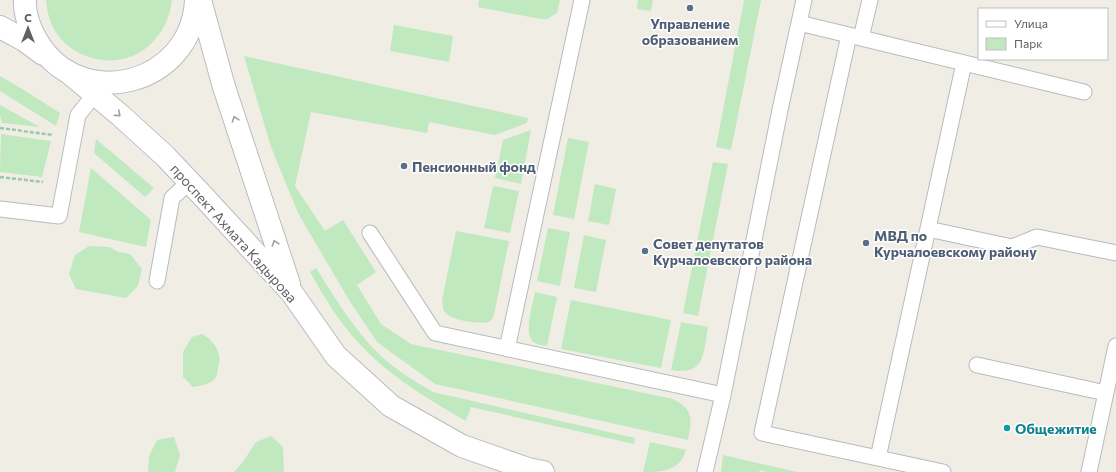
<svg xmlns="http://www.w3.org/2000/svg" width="1116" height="472" font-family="Commissioner,sans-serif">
<rect width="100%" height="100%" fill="#f0ede5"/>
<path fill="#c0e9bf" d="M 46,0 L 172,0 C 167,43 129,72 86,56 C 73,51 61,42 54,29 C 49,20 47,10 46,0 Z
M 479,0 L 560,0 L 557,13 L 547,19 L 540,19 L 478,7 Z
M 638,0 L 653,0 L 651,11 L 637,9 Z
M 744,0 L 761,0 L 731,150 L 716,147 Z
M 394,25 L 453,36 L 449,62 L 390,51 Z
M 244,56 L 528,118 L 527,123 L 495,135 L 429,122 L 427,133 L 311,112 L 295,186 L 325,231 L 343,220 L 376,272 L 357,285 L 381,324 L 411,344 L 673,399 C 694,410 692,419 688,440 L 435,384 L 377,342 L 349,300 L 298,213 L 271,147 Z
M 0,76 L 24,90 L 60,113 L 56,126 L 0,91 Z
M 0,105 L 40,127 L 2,123 L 0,116 Z
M 531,130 L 521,184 L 495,178 L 503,140 Z
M 1,134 L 51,141 L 42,177 L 0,172 Z
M 568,138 L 589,142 L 574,219 L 553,215 Z
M 96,139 L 154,188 L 145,197 L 94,153 Z
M 713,162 L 728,164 L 698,316 L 683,313 Z
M 91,168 L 151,220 L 146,247 L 79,232 Z
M 595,184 L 616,189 L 609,225 L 588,221 Z
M 493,186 L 519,191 L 510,233 L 484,228 Z
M 548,228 L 570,232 L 560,286 L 537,281 Z
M 456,231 L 509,241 L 495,310 L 493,318 L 489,322 C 478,324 451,321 445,312 C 442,309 443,304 442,300 Z
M 584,235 L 606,240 L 596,292 L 574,288 Z
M 89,246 L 109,247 L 118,252 L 130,254 L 142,269 L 138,286 L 126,298 L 76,289 L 69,274 L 75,255 Z
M 316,268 C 335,298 353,328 378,353 C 394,369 414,381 433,392 L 635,438 L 634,444 L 471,407 L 466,421 C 424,397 381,371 350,333 C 334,314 322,293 310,272 Z
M 535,292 L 557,297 L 547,346 C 544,345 538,345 535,343 C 522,336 533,304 535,292 Z
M 571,300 L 671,320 L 661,368 L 561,349 Z
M 681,322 L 708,327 C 703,353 706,376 671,370 Z
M 202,334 C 214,341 223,353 218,368 C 218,370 217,375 216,377 C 211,384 201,386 193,387 L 183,377 L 183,352 L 192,337 Z
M 271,436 L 283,447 L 284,472 L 234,472 L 243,462 L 256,442 Z
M 174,437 L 180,455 L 175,472 L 148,472 L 149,456 L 157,440 Z
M 650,442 L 686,450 C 679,472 662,472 643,472 Z
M 723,455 L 797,472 L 768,472 L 760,470 L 759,472 L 721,472 Z"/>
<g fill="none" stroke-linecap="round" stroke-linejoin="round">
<defs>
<path id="lane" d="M 799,23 L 1084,92
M 849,35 L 762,433 L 943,472
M 861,38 L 870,0
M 0,209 L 59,216 L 78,115 L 95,94
M 928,229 L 1012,247 L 1037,237 L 1116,253
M 370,233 L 435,333 L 723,395 L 780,110 L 804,0
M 157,281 L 172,198 L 189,182
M 507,349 L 582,0
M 977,365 L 1106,393
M 878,458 L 964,63
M 705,472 L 723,395
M 1089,472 L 1116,346"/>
<path id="secondary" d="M 25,0 C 24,14 30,29 37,41 C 80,114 192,85 196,0
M 200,0 L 224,87 L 289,284
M 0,27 L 24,40 L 43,54
M 67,71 L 120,115 L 165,156 L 201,194 L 292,293 L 336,356 L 391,406 L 462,446 L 528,469 L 543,472"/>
</defs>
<use href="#lane" stroke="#b7bbc0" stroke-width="17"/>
<use href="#secondary" stroke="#b8bcc2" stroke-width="24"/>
<path stroke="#97cba6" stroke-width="2.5" stroke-dasharray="4 2" stroke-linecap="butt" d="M 0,128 L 53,135
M 0,177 L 43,182"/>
<use href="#lane" stroke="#fff" stroke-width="15"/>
<use href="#secondary" stroke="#fff" stroke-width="22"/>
</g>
<defs><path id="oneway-chevron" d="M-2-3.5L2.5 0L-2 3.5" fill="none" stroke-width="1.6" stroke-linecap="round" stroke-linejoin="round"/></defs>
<g stroke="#9da0a3">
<use href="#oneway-chevron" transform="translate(118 114) rotate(41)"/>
<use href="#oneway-chevron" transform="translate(235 119) rotate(-108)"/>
<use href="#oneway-chevron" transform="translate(275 243) rotate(-108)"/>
</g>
<g fill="#5c6f8a" stroke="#fff" stroke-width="1.5">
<circle cx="690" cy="8" r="4"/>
<circle cx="404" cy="166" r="4"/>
<circle cx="866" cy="243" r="4"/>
<circle cx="645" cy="251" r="4"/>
</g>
<circle fill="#0f9aa8" stroke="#fff" stroke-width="1.5" cx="1007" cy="428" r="4"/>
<g text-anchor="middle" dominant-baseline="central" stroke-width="3" stroke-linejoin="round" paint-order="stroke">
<g font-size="14" font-weight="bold" fill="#4e5e75" stroke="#fff" text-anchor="start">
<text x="690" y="23" text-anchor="middle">Управление<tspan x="690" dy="16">образованием</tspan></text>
<text x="412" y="166">Пенсионный фонд</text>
<text x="874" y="235">МВД по<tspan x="874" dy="16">Курчалоевскому району</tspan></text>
<text x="653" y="243">Совет депутатов<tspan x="653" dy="16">Курчалоевского района</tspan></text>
</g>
<g font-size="14" fill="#5c6166" stroke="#fff">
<text transform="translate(234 233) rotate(48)">проспект Ахмата Кадырова</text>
</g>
<g font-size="14" font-weight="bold" fill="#0d838f" stroke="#fff" text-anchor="start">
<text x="1015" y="428">Общежитие</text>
</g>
</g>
<rect x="978" y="8" width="130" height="52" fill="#ffffff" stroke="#bec0c2"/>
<rect x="986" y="21" width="20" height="6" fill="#ffffff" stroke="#bec0c2"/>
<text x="1014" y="28" font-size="12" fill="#5c6166">Улица</text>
<rect x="986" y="38" width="20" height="12" fill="#c0e9bf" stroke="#bec0c2"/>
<text x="1014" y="48" font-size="12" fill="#5c6166">Парк</text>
<g transform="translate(28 28)" stroke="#ffffff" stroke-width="3" paint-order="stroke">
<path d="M0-3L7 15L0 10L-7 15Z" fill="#5c6166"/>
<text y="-6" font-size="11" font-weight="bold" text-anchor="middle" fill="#5c6166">С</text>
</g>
</svg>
